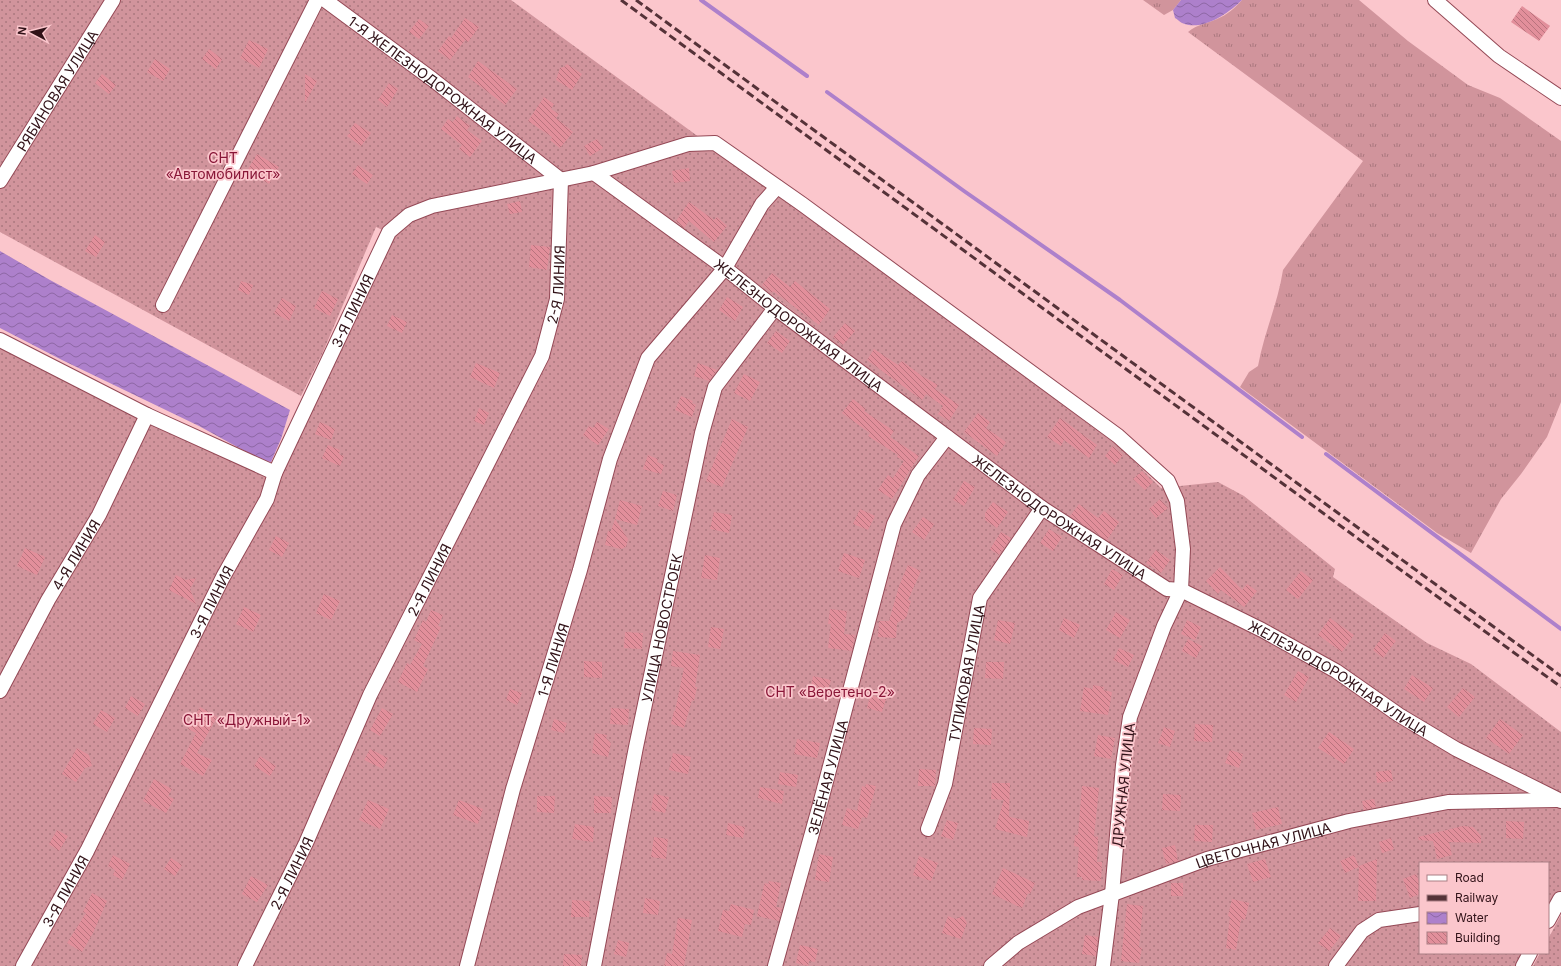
<svg xmlns="http://www.w3.org/2000/svg" width="1561" height="966" font-family="Inter,sans-serif">
<defs>
<pattern id="grass-tufts" width="24" height="20" patternUnits="userSpaceOnUse"><rect width="24" height="20" fill="#d1949c"/><path d="M3 7l-1-3M5 7V3M7 7l1-3M15 17l-1-3M17 17v-4M19 17l1-3" fill="none" stroke="#aa777e"/></pattern>
<pattern id="garden-dots" width="8" height="8" patternUnits="userSpaceOnUse"><rect width="8" height="8" fill="#d1949c"/><path d="M2 2h.1M6 6h.1" fill="none" stroke="#aa777e" stroke-width="1.8" stroke-linecap="round"/></pattern>
<pattern id="water-waves" width="16" height="10" patternUnits="userSpaceOnUse"><rect width="16" height="10" fill="#ad80cb"/><path d="M0 5q4-4 8 0t8 0" fill="none" stroke="#8d67a4"/></pattern>
<pattern id="building-back-hatch" width="6" height="6" patternUnits="userSpaceOnUse"><rect width="6" height="6" fill="#e28f9b"/><path d="M-1 5l2 2M0 0l6 6M5-1l2 2" fill="none" stroke="#b8737d"/></pattern>
</defs>
<rect width="100%" height="100%" fill="#fbc6cc"/>
<path fill="url(#grass-tufts)" d="M 1143,0 L 1181,0 L 1173,10 L 1164,15 Z
M 1242,0 L 1359,0 L 1408,41 L 1468,85 L 1500,98 L 1561,141 L 1561,402 L 1547,437 L 1521,474 L 1501,499 L 1471,553 L 1437,533 L 1240,387 L 1249,372 L 1258,366 C 1264,333 1278,303 1283,270 L 1363,161 L 1188,32 C 1198,24 1205,24 1217,19 C 1227,15 1235,8 1242,0 Z"/>
<path fill="url(#garden-dots)" fill-rule="evenodd" d="M 0,0 L 511,0 L 873,264 L 1122,449 L 1161,488 L 1218,482 L 1244,496 L 1335,569 L 1333,577 L 1427,643 L 1471,664 L 1561,732 L 1561,899 L 1548,921 L 1548,863 L 1420,863 L 1420,953 L 1530,953 L 1523,966 L 0,966 L 0,340 L 275,473 L 389,233 L 376,227 L 323,352 L 301,396 L 0,232 ZM 725,267 L 735,267 L 1056,511 Z
M 1561,915 L 1561,966 L 1533,966 L 1540,953 L 1548,953 L 1548,939 Z"/>
<path fill="url(#water-waves)" d="M 1181,0 L 1242,0 C 1229,13 1202,32 1182,23 C 1180,22 1177,19 1175,18 L 1173,10 Z
M 0,251 L 50,280 L 290,410 L 281,439 L 271,462 L 263,461 L 199,426 L 62,360 L 0,328 Z"/>
<g fill="none" stroke-linecap="round" stroke-linejoin="round">
<path stroke="#ad80cb" stroke-width="4" d="M 701,0 L 807,76
M 827,92 L 964,191 L 1120,300 L 1302,437
M 1326,454 L 1561,629"/>
</g>
<path fill="url(#building-back-hatch)" d="M 1522,6 L 1550,26 L 1539,41 L 1511,22 Z
M 465,18 L 479,27 L 468,42 L 465,40 L 450,60 L 438,51 L 449,36 L 451,38 Z
M 419,19 L 429,26 L 419,39 L 409,32 Z
M 249,40 L 268,49 L 259,68 L 240,58 Z
M 209,49 L 222,59 L 216,69 L 202,59 Z
M 155,59 L 170,69 L 163,81 L 147,72 Z
M 478,61 L 517,89 L 505,105 L 468,77 Z
M 567,64 L 582,74 L 572,90 L 556,80 L 560,68 L 564,67 Z
M 102,74 L 116,85 L 109,94 L 95,83 Z
M 305,74 L 317,81 L 305,103 Z
M 389,83 L 398,89 L 387,107 L 378,100 Z
M 544,97 L 554,104 L 551,109 L 559,114 L 556,118 L 573,132 L 560,148 L 550,140 L 552,137 L 528,121 Z
M 457,116 L 470,126 L 467,130 L 482,141 L 470,157 L 459,149 L 462,145 L 441,129 L 448,119 L 453,122 Z
M 355,123 L 371,133 L 361,146 L 347,136 L 351,132 L 349,131 Z
M 597,139 L 603,148 L 590,156 L 584,146 Z
M 257,154 L 279,167 L 269,184 L 247,171 Z
M 358,165 L 373,175 L 367,184 L 352,174 Z
M 689,168 L 690,181 L 674,183 L 672,171 Z
M 520,201 L 522,212 L 510,214 L 507,204 Z
M 689,202 L 714,220 L 717,217 L 727,226 L 714,242 L 689,221 L 684,228 L 676,221 Z
M 95,235 L 105,242 L 96,257 L 85,251 Z
M 531,245 L 550,247 L 547,270 L 529,267 Z
M 772,273 L 790,287 L 795,281 L 830,309 L 819,325 L 773,291 L 772,293 L 762,285 Z
M 241,281 L 253,285 L 249,295 L 238,290 Z
M 322,291 L 338,299 L 330,316 L 314,308 Z
M 727,297 L 743,307 L 735,321 L 719,310 Z
M 282,298 L 296,306 L 289,321 L 274,313 Z
M 392,315 L 407,322 L 402,333 L 387,326 Z
M 845,323 L 855,331 L 843,345 L 833,337 Z
M 776,331 L 790,341 L 782,353 L 767,343 Z
M 874,349 L 898,365 L 902,361 L 922,376 L 938,385 L 935,389 L 959,405 L 949,421 L 938,414 L 943,406 L 926,394 L 922,400 L 867,360 Z
M 476,363 L 500,373 L 494,388 L 470,377 Z
M 698,363 L 717,370 L 709,381 L 694,376 Z
M 744,374 L 760,382 L 750,401 L 734,393 Z
M 681,396 L 693,401 L 692,403 L 696,405 L 692,417 L 675,410 Z
M 853,399 L 866,409 L 864,411 L 894,431 L 890,437 L 919,456 L 892,499 L 878,490 L 888,475 L 893,478 L 904,461 L 897,457 L 898,455 L 868,436 L 870,433 L 842,413 Z
M 479,408 L 489,413 L 484,425 L 474,421 Z
M 978,413 L 990,422 L 986,428 L 1006,442 L 997,456 L 964,432 Z
M 1060,418 L 1097,445 L 1089,458 L 1064,440 L 1061,446 L 1047,437 Z
M 732,419 L 748,427 L 722,487 L 706,481 Z
M 320,422 L 335,429 L 331,440 L 315,434 Z
M 597,422 L 609,429 L 598,445 L 583,435 L 589,426 L 593,428 Z
M 328,445 L 340,450 L 339,454 L 344,456 L 340,466 L 322,458 Z
M 1113,446 L 1123,455 L 1115,465 L 1105,456 Z
M 648,455 L 658,459 L 657,462 L 664,465 L 661,474 L 643,469 Z
M 1142,471 L 1153,482 L 1145,490 L 1133,479 Z
M 964,481 L 975,487 L 964,506 L 953,500 Z
M 663,491 L 677,495 L 673,511 L 658,506 Z
M 1160,499 L 1168,508 L 1156,518 L 1149,509 Z
M 620,500 L 642,506 L 637,525 L 615,519 Z
M 993,502 L 1008,512 L 997,528 L 985,520 L 985,513 Z
M 1079,504 L 1098,518 L 1104,511 L 1119,522 L 1107,540 L 1070,516 Z
M 860,509 L 875,516 L 868,530 L 853,524 Z
M 714,512 L 732,515 L 729,533 L 710,529 Z
M 923,517 L 934,524 L 924,540 L 912,532 Z
M 615,519 L 628,539 L 626,547 L 621,549 L 605,545 L 608,531 L 611,531 Z
M 1049,529 L 1062,537 L 1053,551 L 1040,543 Z
M 1001,532 L 1011,538 L 999,555 L 990,549 Z
M 276,536 L 289,543 L 282,557 L 269,550 Z
M 25,548 L 45,557 L 37,575 L 17,566 Z
M 1156,550 L 1170,560 L 1161,573 L 1146,563 Z
M 844,553 L 865,560 L 859,578 L 838,571 Z
M 705,555 L 720,558 L 717,580 L 701,578 Z
M 908,565 L 921,571 L 908,600 L 911,601 L 906,618 L 897,623 L 896,638 L 878,637 L 879,621 L 889,621 L 899,586 Z
M 1220,567 L 1242,590 L 1247,584 L 1257,591 L 1244,607 L 1221,590 L 1218,594 L 1206,581 Z
M 1112,569 L 1123,575 L 1114,590 L 1104,584 Z
M 1301,571 L 1313,580 L 1298,599 L 1286,590 Z
M 176,575 L 186,580 L 196,578 L 190,589 L 196,604 L 169,590 Z
M 324,594 L 340,601 L 331,620 L 316,613 Z
M 244,607 L 261,615 L 253,632 L 236,624 Z
M 830,609 L 847,611 L 844,634 L 855,635 L 852,651 L 828,648 L 831,624 L 828,624 Z
M 431,610 L 443,615 L 438,626 L 441,627 L 423,666 L 428,669 L 417,692 L 398,682 L 407,663 L 410,665 L 422,644 L 414,640 L 423,620 L 426,622 Z
M 1116,612 L 1130,620 L 1120,638 L 1106,630 Z
M 1064,618 L 1080,625 L 1074,638 L 1059,630 Z
M 1330,618 L 1354,635 L 1342,652 L 1318,635 Z
M 998,620 L 1015,623 L 1010,644 L 994,640 Z
M 1187,620 L 1201,627 L 1195,640 L 1181,634 Z
M 711,627 L 724,629 L 720,649 L 708,647 Z
M 625,632 L 643,633 L 642,649 L 624,648 Z
M 1385,633 L 1396,641 L 1383,658 L 1373,650 Z
M 1188,639 L 1202,646 L 1196,658 L 1182,651 Z
M 1119,648 L 1134,655 L 1128,667 L 1113,660 Z
M 673,651 L 700,655 L 695,687 L 697,687 L 694,701 L 692,700 L 684,728 L 671,724 L 674,711 L 675,711 L 684,668 L 671,666 Z
M 584,661 L 602,662 L 602,678 L 584,677 Z
M 986,662 L 1004,662 L 1003,679 L 985,678 Z
M 1298,671 L 1309,677 L 1296,702 L 1284,695 Z
M 1412,675 L 1433,688 L 1424,702 L 1404,689 Z
M 813,676 L 831,680 L 828,691 L 811,687 Z
M 1093,685 L 1104,687 L 1103,690 L 1112,692 L 1108,715 L 1080,711 L 1084,687 L 1093,689 Z
M 1463,688 L 1475,697 L 1459,717 L 1447,707 Z
M 510,689 L 522,693 L 517,705 L 506,700 Z
M 870,695 L 886,699 L 882,712 L 867,708 Z
M 131,696 L 145,704 L 138,716 L 125,708 Z
M 200,707 L 217,717 L 197,753 L 212,760 L 203,776 L 180,764 L 196,733 L 188,729 Z
M 382,708 L 393,714 L 380,736 L 370,730 Z
M 611,708 L 629,709 L 628,725 L 610,724 Z
M 101,710 L 115,718 L 107,732 L 93,724 Z
M 554,719 L 567,723 L 564,733 L 551,730 Z
M 1500,719 L 1523,735 L 1509,754 L 1486,738 Z
M 1195,724 L 1213,725 L 1212,742 L 1194,741 Z
M 1164,727 L 1175,731 L 1170,747 L 1158,743 Z
M 974,728 L 992,729 L 991,745 L 973,744 Z
M 1329,732 L 1354,749 L 1344,764 L 1318,748 Z
M 595,733 L 607,735 L 606,738 L 611,743 L 608,757 L 592,753 Z
M 1098,735 L 1115,738 L 1111,759 L 1094,756 Z
M 797,739 L 820,743 L 817,758 L 794,754 Z
M 77,748 L 89,755 L 92,766 L 85,768 L 76,782 L 62,774 Z
M 370,749 L 388,758 L 383,769 L 364,760 Z
M 1230,750 L 1243,754 L 1239,768 L 1225,763 Z
M 673,753 L 691,757 L 688,774 L 669,770 Z
M 260,756 L 276,766 L 270,776 L 254,766 Z
M 919,769 L 936,770 L 935,786 L 918,786 Z
M 1391,770 L 1393,781 L 1377,783 L 1376,772 Z
M 780,772 L 798,775 L 796,787 L 778,784 Z
M 154,779 L 172,789 L 168,796 L 174,799 L 166,813 L 143,801 Z
M 992,783 L 1010,783 L 1009,816 L 1010,817 L 1029,821 L 1027,837 L 995,829 L 1004,800 L 991,799 Z
M 866,784 L 876,786 L 867,818 L 862,817 L 858,829 L 842,825 L 847,808 L 857,811 L 862,786 L 865,787 Z
M 1082,786 L 1099,788 L 1094,836 L 1098,837 L 1097,862 L 1102,862 L 1101,881 L 1082,880 L 1082,877 L 1077,877 L 1079,847 L 1074,846 L 1075,835 L 1078,835 Z
M 760,787 L 784,791 L 782,804 L 758,798 Z
M 654,794 L 669,797 L 665,813 L 651,810 Z
M 1163,794 L 1181,795 L 1180,811 L 1162,810 Z
M 537,796 L 555,796 L 554,813 L 537,812 Z
M 594,796 L 612,797 L 611,813 L 594,813 Z
M 1374,799 L 1376,807 L 1364,810 L 1362,801 Z
M 368,800 L 389,809 L 380,829 L 359,820 Z
M 459,800 L 483,809 L 478,824 L 453,815 Z
M 1278,807 L 1282,824 L 1256,830 L 1252,813 Z
M 947,820 L 958,823 L 953,840 L 941,836 Z
M 1506,821 L 1524,822 L 1523,839 L 1506,838 Z
M 728,823 L 745,827 L 743,838 L 726,835 Z
M 575,824 L 594,827 L 593,842 L 572,839 Z
M 1195,825 L 1213,825 L 1212,842 L 1194,841 Z
M 1463,826 L 1473,827 L 1481,836 L 1481,843 L 1449,842 L 1452,855 L 1437,859 L 1433,841 L 1419,840 L 1418,837 Z
M 57,830 L 68,836 L 59,851 L 49,844 Z
M 654,837 L 668,839 L 666,859 L 651,857 Z
M 1391,838 L 1394,849 L 1382,853 L 1379,842 Z
M 1175,845 L 1178,861 L 1166,864 L 1162,848 Z
M 819,854 L 833,857 L 829,882 L 815,880 Z
M 113,855 L 130,864 L 122,880 L 113,875 L 115,870 L 108,866 Z
M 1354,855 L 1359,867 L 1345,873 L 1340,861 Z
M 919,856 L 938,863 L 931,881 L 913,875 Z
M 171,858 L 182,865 L 175,876 L 164,869 Z
M 1265,859 L 1271,877 L 1253,882 L 1247,864 Z
M 1377,859 L 1376,901 L 1358,901 L 1359,866 Z
M 1003,868 L 1035,883 L 1030,894 L 1028,893 L 1022,908 L 992,894 Z
M 1416,874 L 1420,884 L 1420,894 L 1410,898 L 1403,879 Z
M 251,876 L 268,885 L 257,902 L 242,894 Z
M 769,881 L 781,883 L 776,907 L 782,908 L 779,921 L 757,916 L 764,885 L 765,883 L 768,884 Z
M 1171,883 L 1183,883 L 1183,896 L 1171,896 Z
M 92,893 L 107,901 L 93,933 L 82,952 L 67,943 L 86,913 L 83,912 Z
M 645,898 L 660,901 L 658,915 L 643,913 Z
M 1232,899 L 1249,903 L 1245,920 L 1241,919 L 1236,950 L 1226,948 L 1230,917 L 1228,916 Z
M 572,900 L 590,901 L 589,917 L 571,917 Z
M 731,904 L 754,910 L 751,925 L 745,924 L 742,937 L 718,931 L 723,910 L 729,911 Z
M 1127,904 L 1143,906 L 1139,947 L 1142,948 L 1139,963 L 1121,961 Z
M 948,916 L 956,919 L 963,916 L 967,923 L 961,939 L 942,933 Z
M 678,918 L 692,920 L 684,966 L 664,966 L 667,953 L 672,954 Z
M 1330,928 L 1341,936 L 1329,951 L 1318,943 Z
M 1085,935 L 1098,937 L 1096,956 L 1082,954 Z
M 618,940 L 629,943 L 626,957 L 614,954 Z
M 800,945 L 818,949 L 815,962 L 809,961 L 808,966 L 796,963 Z
M 564,954 L 582,955 L 581,966 L 563,966 Z"/>
<g fill="none" stroke-linecap="round" stroke-linejoin="round">
<defs>
<g id="minor">
<path id="s1" d="M 325,0 L 432,79 L 561,180"/>
<path d="M 1435,0 L 1499,56 L 1561,98"/>
<path id="s2" d="M 594,173 L 725,268 L 775,308 L 1042,508 L 1167,589 L 1181,590 L 1262,630 L 1336,671 L 1399,715 L 1456,749 L 1561,801"/>
<path id="s3" d="M 0,181 L 113,0"/>
<path d="M 163,305 L 317,0"/>
<path d="M 0,340 L 147,415 L 275,473"/>
<path id="s4" d="M 0,691 L 48,600 L 99,515 L 147,415"/>
<path id="s5" d="M 928,829 L 945,784 L 980,598 L 1042,508"/>
<path d="M 1548,921 L 1560,899"/>
<path id="s6" d="M 23,966 L 87,851 L 223,577 L 267,499 L 275,473 L 389,232 L 409,215 L 432,206 L 594,173 L 688,144 L 715,143 L 802,204 L 1118,436 L 1168,481 L 1177,501 L 1183,549 L 1181,590 L 1164,626 L 1130,717 L 1123,765 L 1112,894 L 1103,966"/>
<path id="s7" d="M 245,966 L 306,843 L 370,695 L 542,356 L 557,299 L 561,180"/>
<path id="s8" d="M 467,966 L 513,789 L 580,570 L 610,459 L 648,358 L 725,268 L 762,204 L 777,187"/>
<path id="s9" d="M 594,966 L 636,747 L 702,433 L 715,387 L 775,308"/>
<path id="s10" d="M 775,966 L 819,808 L 894,524 L 918,475 L 947,437"/>
<path id="s11" d="M 991,966 L 1018,943 L 1078,907 L 1207,859 L 1349,821 L 1448,802 L 1557,800"/>
<path d="M 1336,966 L 1362,931 L 1379,920 L 1420,914"/>
<path d="M 1523,966 L 1530,953"/>
</g>
</defs>
<use href="#minor" stroke="#944956" stroke-width="16"/>
<use href="#minor" stroke="#fff" stroke-width="14"/>
<path stroke="#553238" stroke-width="3" stroke-dasharray="8 4" stroke-linecap="butt" d="M 621,0 L 1561,687
M 636,0 L 1561,676"/>
</g>
<g text-anchor="middle" dominant-baseline="central" stroke-width="3.5" stroke-linejoin="round" paint-order="stroke">
<g font-size="14" fill="#311218" stroke="#fbc6cc">
<text stroke="none"><textPath href="#s1" startOffset="148">1-Я ЖЕЛЕЗНОДОРОЖНАЯ УЛИЦА</textPath></text>
<text stroke="none"><textPath href="#s3" startOffset="107">РЯБИНОВАЯ УЛИЦА</textPath></text>
<text stroke="none"><textPath href="#s7" startOffset="752">2-Я ЛИНИЯ</textPath></text>
<text stroke="none"><textPath href="#s6" startOffset="734">3-Я ЛИНИЯ</textPath></text>
<text stroke="none"><textPath href="#s2" startOffset="255">ЖЕЛЕЗНОДОРОЖНАЯ УЛИЦА</textPath></text>
<text stroke="none"><textPath href="#s2" startOffset="579">ЖЕЛЕЗНОДОРОЖНАЯ УЛИЦА</textPath></text>
<text stroke="none"><textPath href="#s4" startOffset="156">4-Я ЛИНИЯ</textPath></text>
<text stroke="none"><textPath href="#s7" startOffset="428">2-Я ЛИНИЯ</textPath></text>
<text stroke="none"><textPath href="#s6" startOffset="410">3-Я ЛИНИЯ</textPath></text>
<text stroke="none"><textPath href="#s9" startOffset="345">УЛИЦА НОВОСТРОЕК</textPath></text>
<text stroke="none"><textPath href="#s8" startOffset="318">1-Я ЛИНИЯ</textPath></text>
<text stroke="none"><textPath href="#s5" startOffset="161">ТУПИКОВАЯ УЛИЦА</textPath></text>
<text stroke="none"><textPath href="#s2" startOffset="903">ЖЕЛЕЗНОДОРОЖНАЯ УЛИЦА</textPath></text>
<text stroke="none"><textPath href="#s10" startOffset="196">ЗЕЛЁНАЯ УЛИЦА</textPath></text>
<text transform="translate(1123 785) rotate(-84)">ДРУЖНАЯ УЛИЦА</text>
<text stroke="none"><textPath href="#s11" startOffset="301">ЦВЕТОЧНАЯ УЛИЦА</textPath></text>
<text stroke="none"><textPath href="#s7" startOffset="104">2-Я ЛИНИЯ</textPath></text>
<text stroke="none"><textPath href="#s6" startOffset="86">3-Я ЛИНИЯ</textPath></text>
</g>
<g font-size="14" fill="#881637" stroke="#fbc6cc">
<text x="223" y="157">СНТ<tspan x="223" dy="16">«Автомобилист»</tspan></text>
<text x="830" y="691">СНТ «Веретено-2»</text>
<text x="247" y="719">СНТ «Дружный-1»</text>
</g>
</g>
<rect x="1419" y="862" width="130" height="92" fill="#fbc6cc" stroke="#aa7e84"/>
<rect x="1427" y="875" width="20" height="6" fill="#ffffff" stroke="#aa7e84"/>
<text x="1455" y="882" font-size="12" fill="#311218">Road</text>
<rect x="1427" y="895" width="20" height="6" fill="#553238" stroke="#aa7e84"/>
<text x="1455" y="902" font-size="12" fill="#311218">Railway</text>
<rect x="1427" y="912" width="20" height="12" fill="url(#water-waves)" stroke="#aa7e84"/>
<text x="1455" y="922" font-size="12" fill="#311218">Water</text>
<rect x="1427" y="932" width="20" height="12" fill="url(#building-back-hatch)" stroke="#aa7e84"/>
<text x="1455" y="942" font-size="12" fill="#311218">Building</text>
<g transform="translate(32 32) rotate(277)" stroke="#fbc6cc" stroke-width="3" paint-order="stroke">
<path d="M0-3L7 15L0 10L-7 15Z" fill="#311218"/>
<text y="-6" font-size="11" font-weight="bold" text-anchor="middle" fill="#311218">N</text>
</g>
</svg>
